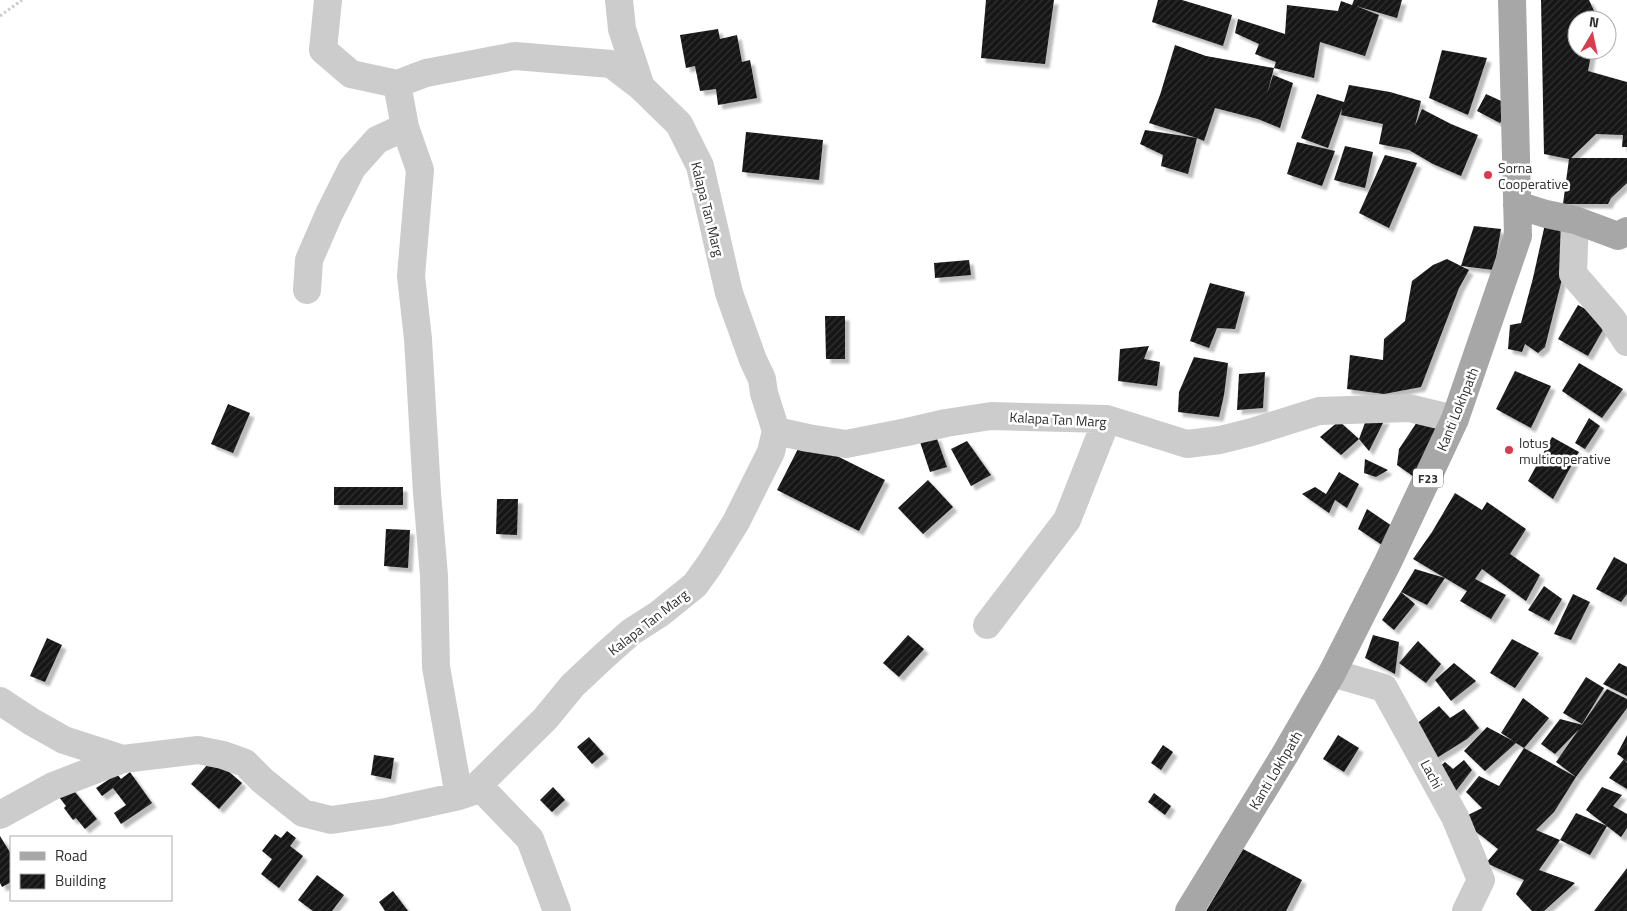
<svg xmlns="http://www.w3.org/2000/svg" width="1627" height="911" font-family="'Titillium Web',sans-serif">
<defs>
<pattern id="building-hatch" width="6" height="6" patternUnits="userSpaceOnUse" patternTransform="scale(1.25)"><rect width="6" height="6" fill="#161616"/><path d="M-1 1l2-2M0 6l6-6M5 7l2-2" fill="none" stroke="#303030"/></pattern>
<filter id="shadow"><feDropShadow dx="4.5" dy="4.5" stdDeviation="1" flood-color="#0004"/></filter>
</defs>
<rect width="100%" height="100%" fill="#fff"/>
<path fill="url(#building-hatch)" filter="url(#shadow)" d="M 986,0 L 1054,0 L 1045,64 L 981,58 Z
M 1158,0 L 1182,0 L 1232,15 L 1223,46 L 1152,22 Z
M 1354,0 L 1402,0 L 1397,18 L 1356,6 L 1379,15 L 1365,56 L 1320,42 L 1314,78 L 1274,68 L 1276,62 L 1255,54 L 1259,44 L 1235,33 L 1238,19 L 1285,34 L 1287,5 L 1338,11 L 1341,1 L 1352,5 Z
M 1541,0 L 1589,0 L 1595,13 L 1595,20 L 1577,20 L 1577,50 L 1592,50 L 1588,71 L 1627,82 L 1627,147 L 1622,147 L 1623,135 L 1596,134 L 1571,158 L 1627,158 L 1627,183 L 1611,198 L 1608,204 L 1563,204 L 1569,159 L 1544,154 Z
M 718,29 L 720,39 L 737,35 L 742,62 L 750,60 L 757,98 L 718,105 L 716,89 L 700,91 L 695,66 L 686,68 L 680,35 Z
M 1175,45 L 1206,56 L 1274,68 L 1267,94 L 1273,75 L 1293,83 L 1280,128 L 1258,119 L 1215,108 L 1204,141 L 1197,138 L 1188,174 L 1161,166 L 1163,155 L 1140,144 L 1145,130 L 1197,138 L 1149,123 L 1160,95 Z
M 1442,50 L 1487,58 L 1468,115 L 1429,98 Z
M 1349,85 L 1390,92 L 1421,101 L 1415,126 L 1422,109 L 1451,124 L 1478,135 L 1461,176 L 1433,164 L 1409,150 L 1379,144 L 1383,124 L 1341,115 L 1342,108 L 1328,148 L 1301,138 L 1317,94 L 1344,102 Z
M 1486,94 L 1510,105 L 1500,123 L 1477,111 Z
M 746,132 L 823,140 L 819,180 L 742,172 Z
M 1297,142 L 1335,151 L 1322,186 L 1287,174 Z
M 1345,146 L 1373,152 L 1365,188 L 1334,180 Z
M 1385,155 L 1417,163 L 1389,228 L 1359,213 Z
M 1545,224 L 1567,229 L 1562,279 L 1545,347 L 1538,353 L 1525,344 L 1522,352 L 1508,349 L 1510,325 L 1521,323 L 1533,278 Z
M 1474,226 L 1501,229 L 1494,270 L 1461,266 Z
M 1447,259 L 1469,270 L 1459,288 L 1421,387 L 1384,394 L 1347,389 L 1350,355 L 1383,360 L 1384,339 L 1405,321 L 1412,281 L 1433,265 Z
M 969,260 L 971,275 L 935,278 L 934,263 Z
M 1210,283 L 1245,292 L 1235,329 L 1217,328 L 1209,348 L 1190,341 Z
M 1578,305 L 1608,321 L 1588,356 L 1558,339 Z
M 825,316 L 845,316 L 845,359 L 826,359 Z
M 1149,346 L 1144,359 L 1160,362 L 1157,386 L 1118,381 L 1120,349 Z
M 1194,357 L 1228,363 L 1224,395 L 1219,417 L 1178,412 L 1179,392 Z
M 1579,363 L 1623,389 L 1602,418 L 1562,391 Z
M 1515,371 L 1551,386 L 1531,428 L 1496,409 Z
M 1265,372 L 1263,408 L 1237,410 L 1239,374 Z
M 228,404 L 250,413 L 233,453 L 211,444 Z
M 1589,418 L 1600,426 L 1585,449 L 1575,443 Z
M 1385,419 L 1369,451 L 1359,439 L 1366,420 Z
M 1419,419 L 1443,423 L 1417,479 L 1397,465 L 1399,449 Z
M 1339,421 L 1359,439 L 1341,455 L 1320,437 Z
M 936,436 L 947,467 L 930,472 L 920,442 Z
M 1552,437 L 1579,452 L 1553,499 L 1528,481 Z
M 803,439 L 885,480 L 859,531 L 777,490 Z
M 967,441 L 991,475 L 971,486 L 951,449 Z
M 1365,459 L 1388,470 L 1376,477 L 1364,473 Z
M 1339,472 L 1359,484 L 1347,508 L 1335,500 L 1329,513 L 1302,494 L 1315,487 L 1326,494 Z
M 928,480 L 953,507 L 923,534 L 898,508 Z
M 334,487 L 403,487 L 403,505 L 334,505 Z
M 1455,493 L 1482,510 L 1487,502 L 1526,529 L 1510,554 L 1540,575 L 1526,601 L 1482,569 L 1475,579 L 1506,595 L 1491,619 L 1460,601 L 1467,591 L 1413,559 L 1432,532 Z
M 497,499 L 518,499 L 517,535 L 496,534 Z
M 1367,509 L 1392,526 L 1385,547 L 1358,529 Z
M 386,529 L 410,530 L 408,568 L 384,566 Z
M 1614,557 L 1627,564 L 1627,594 L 1621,602 L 1596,589 Z
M 1415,569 L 1445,578 L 1427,605 L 1401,592 L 1415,604 L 1394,630 L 1382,620 L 1401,592 Z
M 1544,586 L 1562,599 L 1549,621 L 1528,610 Z
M 1573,594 L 1590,602 L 1571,640 L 1554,634 Z
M 908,635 L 924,649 L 899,677 L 883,663 Z
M 1373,635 L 1399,642 L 1395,674 L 1365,658 Z
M 47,638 L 62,645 L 45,682 L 30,676 Z
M 1512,639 L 1539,653 L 1515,688 L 1490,673 Z
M 1418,641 L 1441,664 L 1426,683 L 1399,663 Z
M 1454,663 L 1476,681 L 1451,701 L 1435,680 Z
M 1619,663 L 1627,667 L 1627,696 L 1603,684 Z
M 1586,677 L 1604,688 L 1582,724 L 1563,713 Z
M 1607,689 L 1627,699 L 1627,708 L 1576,777 L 1556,762 Z
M 1523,698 L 1549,718 L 1524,748 L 1516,743 L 1485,771 L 1464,751 L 1487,727 L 1515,742 L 1501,733 Z
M 1439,706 L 1450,718 L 1464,709 L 1479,728 L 1467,739 L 1432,761 L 1415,725 Z
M 1560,719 L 1583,725 L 1555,754 L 1541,744 Z
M 1338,735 L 1359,748 L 1344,772 L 1323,759 Z
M 1627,735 L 1627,762 L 1624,759 L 1627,763 L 1627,789 L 1609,778 L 1624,759 L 1617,754 Z
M 589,737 L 604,754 L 592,764 L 577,747 Z
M 1163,745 L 1173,752 L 1161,770 L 1151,763 Z
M 1524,748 L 1576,777 L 1554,812 L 1536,830 L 1560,840 L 1539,870 L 1575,883 L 1544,911 L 1532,911 L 1516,894 L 1524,880 L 1486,863 L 1498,849 L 1483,837 L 1469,827 L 1466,816 L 1482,808 L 1466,792 L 1479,776 L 1499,786 Z
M 374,755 L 394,758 L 391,779 L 371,775 Z
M 213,758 L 242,783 L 219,809 L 191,784 Z
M 1464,760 L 1472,770 L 1455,792 L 1437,769 L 1445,762 L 1453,769 Z
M 130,772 L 152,803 L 121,824 L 114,813 L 126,805 L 113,788 L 102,796 L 96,788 L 117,774 L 121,779 Z
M 71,787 L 97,819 L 85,829 L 76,818 L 73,820 L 64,808 L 66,806 L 59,797 Z
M 553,787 L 565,800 L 552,812 L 540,800 Z
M 1602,787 L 1622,795 L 1613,806 L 1627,814 L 1627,828 L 1621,837 L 1586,810 Z
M 1154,793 L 1171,806 L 1165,815 L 1148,802 Z
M 1576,813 L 1607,826 L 1590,855 L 1560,840 Z
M 287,831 L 296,838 L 290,846 L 303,856 L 279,888 L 261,874 L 272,859 L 262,851 L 275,834 L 281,838 Z
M 0,836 L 11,854 L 11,882 L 2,887 L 0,883 Z
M 1243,849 L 1302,880 L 1286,911 L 1206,911 Z
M 1627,868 L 1627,911 L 1594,911 Z
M 317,875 L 344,895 L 332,911 L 313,911 L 298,900 Z
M 393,891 L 408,911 L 385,911 L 379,902 Z"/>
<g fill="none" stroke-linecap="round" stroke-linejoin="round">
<path stroke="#ccc" stroke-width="3" stroke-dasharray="2.5 2.5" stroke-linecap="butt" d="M 0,16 L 22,0"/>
<path stroke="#ccc" stroke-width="28" d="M 328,0 L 323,50 L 351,74 L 397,84 L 426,73 L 515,56 L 611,64 L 641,87
M 619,0 L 622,29 L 641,87 L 679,124 L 700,166 L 729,293 L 753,360 L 762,379 L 764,393 L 776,431 L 808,438 L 846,444 L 907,432 L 946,423 L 991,416 L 1107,419 L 1187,444 L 1220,440 L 1252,432 L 1319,411 L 1409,408 L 1455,419
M 397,84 L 405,127 L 420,170 L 411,276 L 418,339 L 427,493 L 434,576 L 436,667 L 459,796
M 1575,220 L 1573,274 L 1612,319 L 1627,342
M 307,290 L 309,260 L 329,214 L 352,168 L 377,140 L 405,127
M 987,625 L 1067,520 L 1107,419
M 1332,673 L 1384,688 L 1455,817 L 1481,880 L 1466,911
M 0,701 L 32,722 L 64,740 L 123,759
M 478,785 L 530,839 L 557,911
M 0,815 L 53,786 L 123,759 L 198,750 L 223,755 L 245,763 L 263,781 L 303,813 L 331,820 L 386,812 L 459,796 L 471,792 L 545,719 L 573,685 L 604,656 L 631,632 L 659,614 L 695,585 L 710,564 L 736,522 L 771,452 L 776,431"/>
<path stroke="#a7a7a7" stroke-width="28" d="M 1517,205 L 1546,214 L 1575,220 L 1618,236 L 1627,231
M 1189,911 L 1284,756 L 1332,673 L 1388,562 L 1455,419 L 1518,236 L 1512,0"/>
</g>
<g fill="#db3b4e" stroke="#fff" stroke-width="2">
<circle cx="1488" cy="175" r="5"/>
<circle cx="1509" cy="450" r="5"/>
</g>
<g text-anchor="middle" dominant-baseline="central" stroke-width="5" stroke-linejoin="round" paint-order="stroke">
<rect fill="#fff" stroke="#6d6d6d" stroke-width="1" x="1413" y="468.5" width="30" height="19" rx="4"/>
<g font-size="12" font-weight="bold" fill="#2f2f2f">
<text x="1428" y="478">F23</text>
</g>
<g font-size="14" fill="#2f2f2f" stroke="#fff" text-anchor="start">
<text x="1498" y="167">Sorna<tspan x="1498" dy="16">Cooperative</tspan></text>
<text x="1519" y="442">lotus<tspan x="1519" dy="16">multicoperative</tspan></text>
</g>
<g font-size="14" fill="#2f2f2f" stroke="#fff">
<text transform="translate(708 209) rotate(76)">Kalapa Tan Marg</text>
<text transform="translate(1457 409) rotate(-68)">Kanti Lokhpath</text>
<text transform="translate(1058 419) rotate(3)">Kalapa Tan Marg</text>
<text transform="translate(648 622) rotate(-38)">Kalapa Tan Marg</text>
<text transform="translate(1275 770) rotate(-59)">Kanti Lokhpath</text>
<text transform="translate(1432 774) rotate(62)">Lachi</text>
</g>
</g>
<rect x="10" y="836" width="162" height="65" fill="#ffffff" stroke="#acacac"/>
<rect x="20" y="852" width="25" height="8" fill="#a7a7a7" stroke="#acacac"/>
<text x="55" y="861" font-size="15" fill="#2f2f2f">Road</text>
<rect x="20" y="874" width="25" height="15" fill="url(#building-hatch)" stroke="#acacac"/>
<text x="55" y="886" font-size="15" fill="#2f2f2f">Building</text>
<g transform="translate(1592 35) rotate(9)"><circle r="24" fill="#ffffff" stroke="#acacac"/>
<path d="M0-4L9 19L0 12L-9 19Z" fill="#db3b4e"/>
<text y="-8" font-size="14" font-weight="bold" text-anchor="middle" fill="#2f2f2f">N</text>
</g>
</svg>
